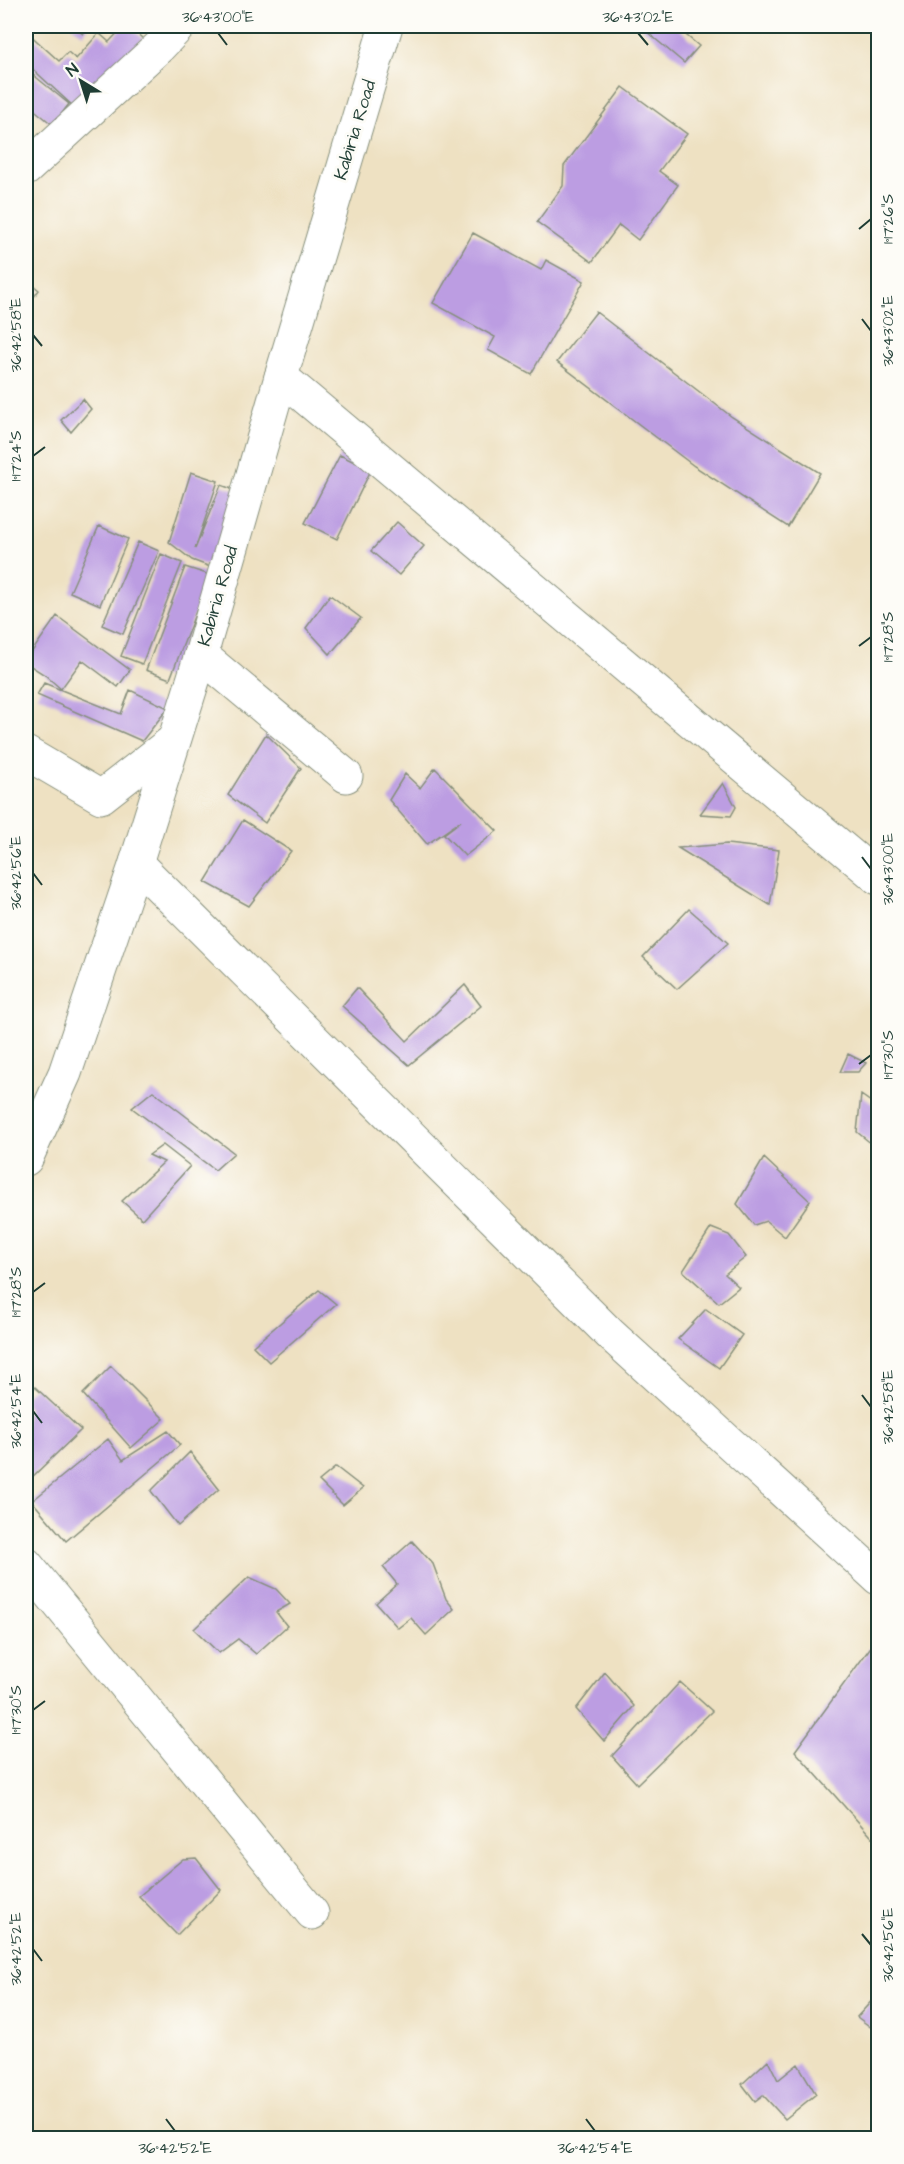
<svg xmlns="http://www.w3.org/2000/svg" width="904" height="2164" font-family="'Architects Daughter',sans-serif">
<rect width="100%" height="100%" fill="#fdfcf7"/>
<filter id="ink" filterUnits="userSpaceOnUse"><feTurbulence type="fractalNoise" baseFrequency=".0167" numOctaves="2"/><feDisplacementMap in="SourceGraphic" scale="12" xChannelSelector="R" yChannelSelector="G"/><feConvolveMatrix kernelMatrix="1 2 1 2 8 2 1 2 1" color-interpolation-filters="sRGB"/></filter>
<filter id="wash" filterUnits="userSpaceOnUse"><feTurbulence type="fractalNoise" baseFrequency=".008" numOctaves="4" result="noise"/><feDisplacementMap in="SourceGraphic" scale="24" xChannelSelector="R" yChannelSelector="G"/><feGaussianBlur stdDeviation="1.35" result="paint"/><feColorMatrix in="noise" values="0 0 0 0 0 0 0 0 0 0 0 0 0 0 0 0 0 1.4 0 .05"/><feComposite in="paint" operator="in"/></filter>
<g filter="url(#wash)">
<rect width="100%" height="100%" fill="#eee1c2"/>
<g id="blocks">
<path fill="#bc9de2" d="M 71,26 L 89,26 L 83,34 Z
M 124,26 L 129,26 L 143,39 L 94,92 L 73,106 L 26,63 L 26,36 L 28,33 L 59,61 L 68,52 L 76,59 L 99,33 L 109,42 Z
M 640,26 L 675,26 L 699,46 L 684,63 Z
M 26,69 L 69,104 L 53,125 L 26,103 Z
M 623,87 L 687,134 L 659,171 L 678,185 L 638,240 L 619,225 L 592,262 L 537,222 L 563,186 L 564,166 Z
M 473,233 L 541,270 L 546,260 L 584,281 L 531,374 L 488,350 L 495,337 L 433,303 Z
M 26,279 L 39,290 L 26,307 Z
M 596,312 L 732,417 L 820,473 L 788,527 L 694,466 L 557,362 Z
M 83,399 L 91,409 L 71,432 L 61,420 Z
M 340,455 L 371,470 L 337,539 L 305,523 Z
M 191,472 L 218,481 L 195,549 L 221,485 L 243,493 L 213,568 L 192,560 L 169,542 Z
M 397,522 L 424,546 L 399,575 L 371,551 Z
M 99,526 L 128,539 L 100,605 L 70,592 Z
M 138,542 L 159,551 L 123,634 L 102,625 Z
M 161,554 L 182,563 L 142,664 L 121,656 Z
M 185,567 L 210,575 L 170,679 L 146,670 Z
M 330,595 L 361,618 L 330,654 L 306,628 Z
M 57,616 L 130,670 L 118,687 L 82,660 L 61,689 L 45,675 L 26,663 L 26,660 Z
M 44,683 L 121,714 L 130,690 L 168,708 L 142,741 L 37,695 Z
M 266,734 L 301,768 L 265,823 L 228,795 Z
M 435,768 L 497,831 L 465,856 L 444,834 L 461,821 L 427,844 L 389,800 L 405,774 L 420,788 Z
M 723,783 L 736,807 L 731,816 L 700,814 Z
M 243,820 L 291,851 L 249,906 L 205,882 Z
M 727,844 L 779,850 L 770,905 L 678,848 Z
M 689,909 L 728,943 L 677,989 L 643,957 Z
M 465,985 L 481,1006 L 409,1065 L 342,1006 L 357,988 L 407,1041 Z
M 848,1054 L 866,1063 L 858,1072 L 840,1072 Z
M 153,1091 L 234,1153 L 215,1170 L 132,1108 Z
M 861,1095 L 878,1107 L 878,1149 L 857,1132 Z
M 163,1145 L 190,1166 L 142,1219 L 122,1201 L 164,1162 L 149,1155 Z
M 764,1158 L 810,1201 L 785,1237 L 766,1221 L 754,1225 L 737,1204 Z
M 711,1228 L 729,1235 L 746,1257 L 725,1274 L 739,1287 L 719,1303 L 683,1271 Z
M 319,1290 L 336,1304 L 269,1362 L 253,1346 Z
M 706,1309 L 742,1335 L 719,1368 L 678,1339 Z
M 111,1366 L 164,1419 L 131,1448 L 83,1394 Z
M 35,1387 L 81,1430 L 31,1478 L 26,1471 L 26,1413 L 29,1408 L 26,1403 L 26,1395 Z
M 168,1431 L 180,1445 L 66,1541 L 32,1501 L 108,1439 L 123,1460 Z
M 190,1452 L 219,1489 L 178,1526 L 151,1491 Z
M 336,1467 L 363,1488 L 343,1505 L 319,1481 Z
M 412,1541 L 433,1564 L 446,1599 L 454,1609 L 426,1635 L 411,1618 L 398,1628 L 376,1603 L 397,1584 L 383,1567 Z
M 249,1577 L 276,1589 L 290,1604 L 276,1612 L 287,1626 L 256,1654 L 238,1639 L 219,1653 L 194,1629 Z
M 878,1637 L 878,1844 L 795,1751 Z
M 605,1672 L 634,1706 L 604,1741 L 576,1709 Z
M 680,1682 L 712,1711 L 637,1784 L 612,1756 Z
M 196,1858 L 221,1890 L 177,1935 L 139,1896 L 183,1859 Z
M 878,1994 L 878,2029 L 876,2031 L 857,2017 Z
M 768,2060 L 778,2080 L 798,2064 L 816,2094 L 785,2119 L 763,2095 L 755,2101 L 742,2084 Z"/>
</g>
</g>
<g filter="url(#ink)">
<use href="#blocks" fill-opacity="0" stroke="#868f7b" stroke-width="1.5"/>
<g fill="none" stroke-linecap="round" stroke-linejoin="round">
<defs>
<path id="minor" d="M 26,169 L 159,47 L 179,26
M 281,377 L 878,878
M 201,655 L 346,776
M 26,753 L 101,797 L 174,740
M 136,863 L 610,1334 L 878,1578
M 26,1564 L 312,1913"/>
<path id="major" d="M 26,1159 L 65,1073 L 136,863 L 201,655 L 281,377 L 386,26"/>
</defs>
<use href="#minor" stroke="#868f7b" stroke-width="35"/>
<use href="#major" stroke="#868f7b" stroke-width="35"/>
<use href="#minor" stroke="#fff" stroke-width="33"/>
<use href="#major" stroke="#fff" stroke-width="33"/>
</g>
</g>
<path fill="none" stroke="#1f3d34" stroke-width="2" d="M 218,33 L 227,45M 638,33 L 648,45M 859,229 L 871,219M 862,319 L 871,331M 33,335 L 42,346M 33,456 L 45,447M 859,646 L 871,637M 862,857 L 871,869M 33,873 L 42,885M 859,1064 L 871,1055M 33,1292 L 45,1283M 862,1395 L 871,1407M 33,1411 L 42,1423M 33,1710 L 45,1701M 862,1934 L 871,1945M 33,1949 L 42,1961M 166,2119 L 175,2131M 586,2119 L 595,2131"/>
<g text-anchor="middle" dominant-baseline="central" stroke-width="6" stroke-linejoin="round" paint-order="stroke">
<g font-size="18" fill="#1f3d34" stroke="#fdfcf7">
<text transform="translate(355 130) rotate(-73)">Kabiria Road</text>
<text transform="translate(218 596) rotate(-74)">Kabiria Road</text>
</g>
</g>
<rect width="904" height="2164" fill="none" stroke="#fdfcf7" stroke-width="66"/>
<g transform="translate(81 81) rotate(322)" stroke="#fdfcf7" stroke-width="4.5" paint-order="stroke">
<path d="M0-4.5L10 22L0 15L-10 22Z" fill="#1f3d34"/>
<text y="-9" font-size="16" font-weight="bold" text-anchor="middle" fill="#1f3d34">N</text>
</g>
<rect x="33" y="33" width="838" height="2098" fill="none" stroke="#1f3d34" stroke-width="2"/>
<g font-size="15" text-anchor="middle" fill="#1f3d34">
<text x="218" y="22">36°43'00"E</text>
<text x="638" y="22">36°43'02"E</text>
<text transform="translate(888 219) rotate(-90)" y="5">1°17'26"S</text>
<text transform="translate(888 331) rotate(-90)" y="5">36°43'02"E</text>
<text transform="translate(16 335) rotate(-90)" y="5">36°42'58"E</text>
<text transform="translate(16 456) rotate(-90)" y="5">1°17'24"S</text>
<text transform="translate(888 637) rotate(-90)" y="5">1°17'28"S</text>
<text transform="translate(888 869) rotate(-90)" y="5">36°43'00"E</text>
<text transform="translate(16 873) rotate(-90)" y="5">36°42'56"E</text>
<text transform="translate(888 1055) rotate(-90)" y="5">1°17'30"S</text>
<text transform="translate(16 1292) rotate(-90)" y="5">1°17'28"S</text>
<text transform="translate(888 1407) rotate(-90)" y="5">36°42'58"E</text>
<text transform="translate(16 1411) rotate(-90)" y="5">36°42'54"E</text>
<text transform="translate(16 1710) rotate(-90)" y="5">1°17'30"S</text>
<text transform="translate(888 1945) rotate(-90)" y="5">36°42'56"E</text>
<text transform="translate(16 1949) rotate(-90)" y="5">36°42'52"E</text>
<text x="175" y="2153">36°42'52"E</text>
<text x="595" y="2153">36°42'54"E</text>
</g>
</svg>
